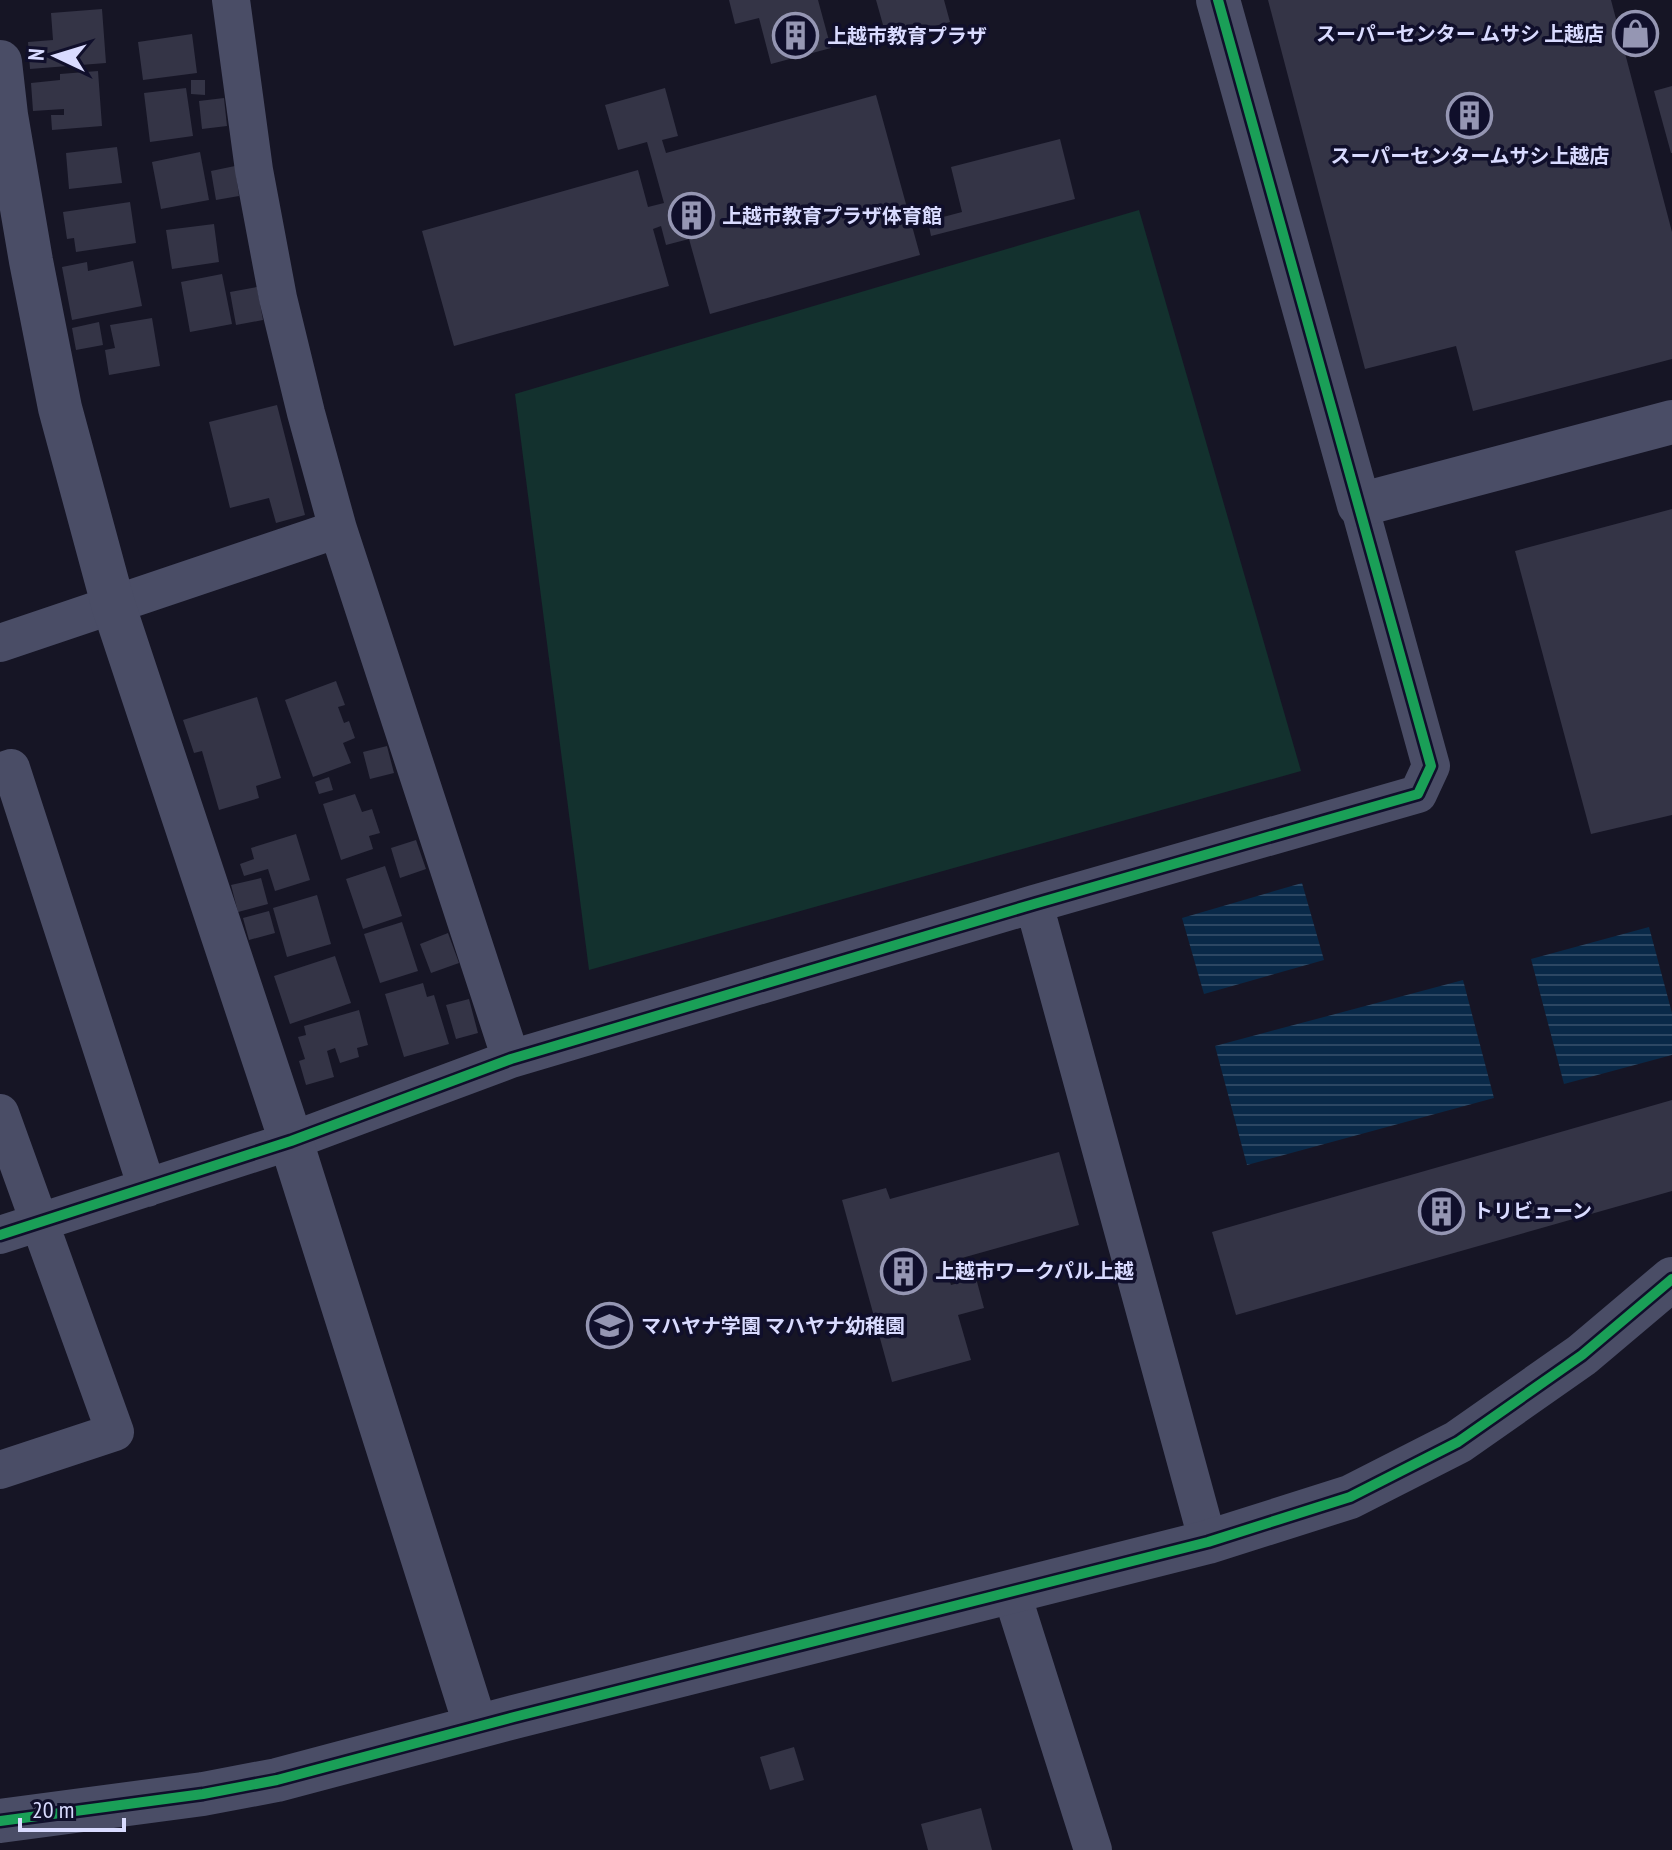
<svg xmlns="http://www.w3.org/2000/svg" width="1672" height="1850" font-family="'PT Sans Narrow','Noto Sans JP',sans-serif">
<defs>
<pattern id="water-rules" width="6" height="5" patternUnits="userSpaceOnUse" patternTransform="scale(2)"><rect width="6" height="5" fill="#092948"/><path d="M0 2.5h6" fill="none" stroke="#2c4763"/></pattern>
</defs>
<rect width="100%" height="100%" fill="#161525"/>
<path fill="#13312e" d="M 1139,210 L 1301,771 L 589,970 L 515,394 Z"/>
<path fill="url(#water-rules)" d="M 1302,883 L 1324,960 L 1204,994 L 1182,918 Z
M 1649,927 L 1672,1013 L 1672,1055 L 1564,1084 L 1531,959 Z
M 1463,980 L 1494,1098 L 1247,1165 L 1215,1046 Z"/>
<path fill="#343446" d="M 729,0 L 818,0 L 831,48 L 771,64 L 759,18 L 735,24 Z
M 876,0 L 944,0 L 950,22 L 887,39 Z
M 1268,0 L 1611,0 L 1672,232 L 1672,359 L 1473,411 L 1456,346 L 1365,369 Z
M 102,9 L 106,63 L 30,69 L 28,42 L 53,40 L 51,13 Z
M 192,34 L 197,73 L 143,80 L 138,42 Z
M 98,71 L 102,126 L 52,130 L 51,115 L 64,115 L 64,109 L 33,111 L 31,83 L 60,80 L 60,74 Z
M 191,80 L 205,80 L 205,95 L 191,94 Z
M 1672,86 L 1672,153 L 1671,153 L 1654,91 Z
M 186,88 L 193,136 L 150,142 L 144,93 Z
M 665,88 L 678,136 L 662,140 L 666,153 L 876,95 L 920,255 L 710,314 L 689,239 L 666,245 L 661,226 L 653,229 L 669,286 L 454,346 L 422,231 L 638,170 L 648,207 L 664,203 L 647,142 L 618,150 L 605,105 Z
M 224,98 L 227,126 L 202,129 L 199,101 Z
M 1060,139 L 1075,199 L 931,236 L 928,221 L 962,212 L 951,167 Z
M 117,147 L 122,183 L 69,189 L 66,153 Z
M 200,152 L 209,200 L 161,209 L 152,162 Z
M 235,166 L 239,196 L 216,200 L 211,171 Z
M 130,202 L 136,243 L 76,252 L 74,238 L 67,239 L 63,212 Z
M 214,224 L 219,262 L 172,269 L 166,230 Z
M 133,261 L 142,306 L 72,320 L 62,267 L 87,262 L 88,271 Z
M 222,274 L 232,324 L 190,332 L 181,282 Z
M 257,287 L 263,320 L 236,325 L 230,292 Z
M 152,318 L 160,366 L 109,375 L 105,350 L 115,348 L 110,325 Z
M 99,322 L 103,345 L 76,350 L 72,328 Z
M 277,405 L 305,515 L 276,523 L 269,498 L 230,508 L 209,422 Z
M 1672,509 L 1672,815 L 1591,834 L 1515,551 Z
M 336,681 L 345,705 L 338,707 L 344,723 L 349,721 L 355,738 L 343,743 L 351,763 L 313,777 L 285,700 Z
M 257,697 L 281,778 L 256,786 L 259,798 L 219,810 L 202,751 L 194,753 L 183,720 Z
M 387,746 L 394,773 L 370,779 L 363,752 Z
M 329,777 L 333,790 L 319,794 L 315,782 Z
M 355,794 L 362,812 L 372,809 L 380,833 L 369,836 L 373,849 L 341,860 L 323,804 Z
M 296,834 L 310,880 L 275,891 L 268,869 L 244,876 L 240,864 L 254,859 L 251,848 Z
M 416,840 L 426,869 L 400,878 L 391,848 Z
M 385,866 L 402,916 L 363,929 L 346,879 Z
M 261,878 L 268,904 L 238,912 L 231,885 Z
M 317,895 L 331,944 L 287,957 L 273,908 Z
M 269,911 L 275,933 L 249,940 L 243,918 Z
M 402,922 L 418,971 L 380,983 L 364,934 Z
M 448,933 L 459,963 L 431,973 L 420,944 Z
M 335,956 L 351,1003 L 290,1024 L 274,976 Z
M 423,983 L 427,997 L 434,995 L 449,1044 L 404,1057 L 385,994 Z
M 469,999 L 478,1033 L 456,1039 L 446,1005 Z
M 359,1010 L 368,1045 L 357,1048 L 359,1057 L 340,1063 L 335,1048 L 327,1051 L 334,1077 L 306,1085 L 299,1061 L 305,1059 L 298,1037 L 306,1035 L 304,1026 Z
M 1672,1100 L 1672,1191 L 1236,1315 L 1212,1232 Z
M 1059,1152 L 1079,1225 L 944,1263 L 951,1285 L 976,1278 L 984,1308 L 958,1315 L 971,1360 L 892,1382 L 842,1200 L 886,1188 L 890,1199 Z
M 794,1747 L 804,1780 L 770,1790 L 760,1757 Z
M 981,1808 L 992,1850 L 928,1850 L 921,1824 Z"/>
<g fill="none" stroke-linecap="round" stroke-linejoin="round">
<path stroke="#4a4d66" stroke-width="38" d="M 231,0 L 254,170 L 278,298 L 306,413 L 338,529 L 511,1059
M 0,643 L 338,529
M 0,772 L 11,768 L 147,1188
M 1034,904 L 1208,1542
M 0,1113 L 115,1432 L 0,1470
M 0,1235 L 291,1141 L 511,1059 L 1034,904 L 1418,794 L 1431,766 L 1359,505
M 1011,1591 L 1093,1850"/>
<path stroke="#4a4d66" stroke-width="44" d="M 1218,0 L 1359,505 L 1672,422
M 0,62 L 6,115 L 31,261 L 60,408 L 113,604 L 291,1141 L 476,1727
M 0,1821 L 203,1794 L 277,1780 L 514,1717 L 1208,1542 L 1350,1497 L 1458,1442 L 1582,1355 L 1672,1279"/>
<defs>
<path id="cycleway" d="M 0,1235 L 291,1141 L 511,1059 L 1034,904 L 1418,794 L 1431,766 L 1218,0
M 0,1821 L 203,1794 L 277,1780 L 514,1717 L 1208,1542 L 1350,1497 L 1458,1442 L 1582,1355 L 1672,1279"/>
</defs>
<use href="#cycleway" stroke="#100f2b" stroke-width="15"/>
<use href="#cycleway" stroke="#1a9f57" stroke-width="10"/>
</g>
<defs>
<symbol id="shop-ring" viewBox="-11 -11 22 22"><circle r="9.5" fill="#100f2b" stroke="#9596b3" stroke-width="1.5"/><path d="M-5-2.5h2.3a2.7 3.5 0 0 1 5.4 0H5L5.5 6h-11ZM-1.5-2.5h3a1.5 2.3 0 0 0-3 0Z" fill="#9596b3"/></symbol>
<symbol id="building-ring" viewBox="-11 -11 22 22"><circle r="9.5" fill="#100f2b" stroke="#9596b3" stroke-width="1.5"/><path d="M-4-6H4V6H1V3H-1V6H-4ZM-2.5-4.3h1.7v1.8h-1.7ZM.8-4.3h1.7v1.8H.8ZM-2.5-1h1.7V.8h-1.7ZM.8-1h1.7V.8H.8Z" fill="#9596b3"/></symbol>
<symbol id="school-ring" viewBox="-11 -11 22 22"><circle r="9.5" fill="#100f2b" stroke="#9596b3" stroke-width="1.5"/><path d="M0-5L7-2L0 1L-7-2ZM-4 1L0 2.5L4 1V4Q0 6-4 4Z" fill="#9596b3"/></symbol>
</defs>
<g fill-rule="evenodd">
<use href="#shop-ring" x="1610" y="8" width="51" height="51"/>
<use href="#building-ring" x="770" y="10" width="51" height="51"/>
<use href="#building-ring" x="1444" y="90" width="51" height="51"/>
<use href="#building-ring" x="666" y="190" width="51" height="51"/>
<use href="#building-ring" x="1416" y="1186" width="51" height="51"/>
<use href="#building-ring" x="878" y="1246" width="51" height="51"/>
<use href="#school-ring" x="584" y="1300" width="51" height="51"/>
</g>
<g text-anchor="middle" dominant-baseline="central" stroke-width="7" stroke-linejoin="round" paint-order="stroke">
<g font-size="20" font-weight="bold" fill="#d9dbff" stroke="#100f2b" text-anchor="start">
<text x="1604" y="34" text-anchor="end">スーパーセンター ムサシ 上越店</text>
<text x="827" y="36">上越市教育プラザ</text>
<text x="1470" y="156" text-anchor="middle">スーパーセンタームサシ上越店</text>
<text x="722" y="216">上越市教育プラザ体育館</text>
<text x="1473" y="1211">トリビューン</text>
<text x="935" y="1271">上越市ワークパル上越</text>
<text x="641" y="1326">マハヤナ学園 マハヤナ幼稚園</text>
</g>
</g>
<g transform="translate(56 56) rotate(274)" stroke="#100f2b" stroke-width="6" paint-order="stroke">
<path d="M0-6L14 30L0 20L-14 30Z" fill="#d9dbff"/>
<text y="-12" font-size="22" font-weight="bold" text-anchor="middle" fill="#d9dbff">N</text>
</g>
<path d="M20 1818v12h104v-12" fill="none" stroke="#d9dbff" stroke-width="4"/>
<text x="32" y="1818" font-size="24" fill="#d9dbff" stroke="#100f2b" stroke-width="6" paint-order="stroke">20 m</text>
</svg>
